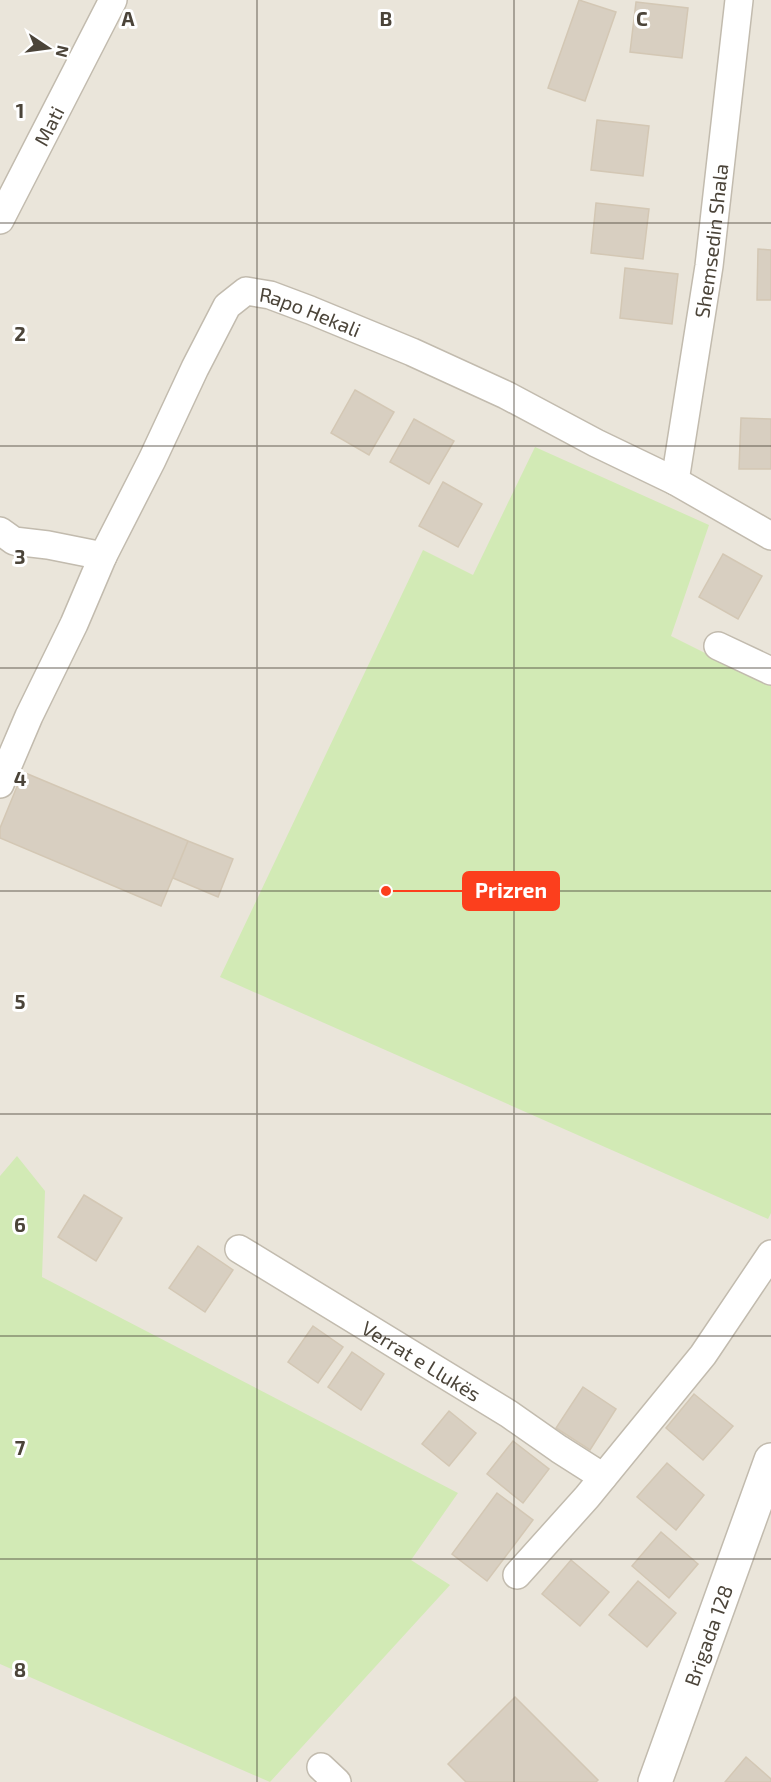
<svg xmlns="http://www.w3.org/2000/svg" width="771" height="1782" font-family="'Exo 2',sans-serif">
<rect width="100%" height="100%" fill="#f6f3ec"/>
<path fill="#eae5da" d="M 0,0 L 771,0 L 771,1782 L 0,1782 Z"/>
<path fill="#d2eab5" d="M 535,447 L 709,525 L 671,636 L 771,686 L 771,1213 L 768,1219 L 220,977 L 423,550 L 473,575 Z
M 17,1156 L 45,1191 L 42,1277 L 458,1493 L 411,1560 L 450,1585 L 270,1782 L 0,1664 L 0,1176 Z"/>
<path fill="#d8cfc1" stroke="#d3c7b4" stroke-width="1.5" d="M 579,0 L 616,12 L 585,101 L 548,88 Z
M 636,2 L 688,8 L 682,58 L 630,52 Z
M 597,120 L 649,126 L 643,176 L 591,170 Z
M 596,203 L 649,209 L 643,259 L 591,253 Z
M 758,249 L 771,250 L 771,300 L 757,300 Z
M 625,268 L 678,274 L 672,324 L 620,318 Z
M 355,390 L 394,412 L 369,455 L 331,433 Z
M 741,418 L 771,419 L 771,469 L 739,469 Z
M 414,419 L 454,441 L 429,484 L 390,462 Z
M 443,482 L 482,504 L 458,547 L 419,526 Z
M 723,554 L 762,576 L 738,619 L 699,597 Z
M 23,772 L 188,841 L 161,906 L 0,838 L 0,828 Z
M 188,841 L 233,859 L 218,897 L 173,878 Z
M 84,1195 L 122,1218 L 96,1261 L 58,1237 Z
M 198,1246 L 233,1270 L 205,1312 L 169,1288 Z
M 313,1326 L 343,1347 L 318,1383 L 288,1362 Z
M 352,1352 L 384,1374 L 361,1410 L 328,1387 Z
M 583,1387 L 616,1409 L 590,1450 L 556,1428 Z
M 694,1394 L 733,1426 L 703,1460 L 666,1428 Z
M 449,1411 L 476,1433 L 449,1466 L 422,1444 Z
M 513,1441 L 549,1469 L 523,1503 L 487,1474 Z
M 667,1463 L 704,1495 L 676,1530 L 637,1497 Z
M 497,1493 L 533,1520 L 487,1581 L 452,1554 Z
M 661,1532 L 698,1564 L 669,1598 L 632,1566 Z
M 571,1560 L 609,1592 L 580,1626 L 542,1594 Z
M 638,1581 L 676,1613 L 647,1647 L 609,1615 Z
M 515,1697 L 598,1780 L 596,1782 L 466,1782 L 448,1764 Z
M 746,1757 L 771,1779 L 771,1782 L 725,1782 Z"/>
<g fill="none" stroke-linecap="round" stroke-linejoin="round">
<defs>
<g id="minor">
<path id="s1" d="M 0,220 L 113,0"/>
<path id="s2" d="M 675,481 L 709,266 L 739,0"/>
<path d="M 0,531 L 14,541 L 48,545 L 103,556"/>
<path d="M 718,646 L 771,671"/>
<path id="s3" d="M 0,784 L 29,716 L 74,624 L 103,556 L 152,460 L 195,368 L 227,306 L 246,291 L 270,295 L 310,310 L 412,352 L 506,395 L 596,443 L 675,481 L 771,536"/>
<path id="s4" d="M 239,1249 L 509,1414 L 559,1449 L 603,1477"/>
<path d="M 517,1575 L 587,1497 L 703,1355 L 771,1254"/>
<path d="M 321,1767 L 337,1782"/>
</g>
<g id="tertiary">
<path id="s5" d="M 655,1782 L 771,1460"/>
</g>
</defs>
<use href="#minor" stroke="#c2bbae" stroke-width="30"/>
<use href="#tertiary" stroke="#c2bbae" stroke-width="36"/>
<use href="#minor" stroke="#fff" stroke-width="27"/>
<use href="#tertiary" stroke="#fff" stroke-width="33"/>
</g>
<path fill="none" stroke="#4b4439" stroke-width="1.5" stroke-opacity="0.55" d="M 257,0 L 257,1782M 514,0 L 514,1782M 0,223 L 771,223M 0,446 L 771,446M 0,668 L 771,668M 0,891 L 771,891M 0,1114 L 771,1114M 0,1336 L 771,1336M 0,1559 L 771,1559"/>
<g text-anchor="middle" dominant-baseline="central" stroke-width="6" stroke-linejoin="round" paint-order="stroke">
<g font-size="20" fill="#4b4439" stroke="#fff">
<text stroke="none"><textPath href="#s1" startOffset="106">Mati</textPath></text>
<text stroke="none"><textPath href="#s2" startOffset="243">Shemsedin Shala</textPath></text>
<text stroke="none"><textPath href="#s3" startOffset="621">Rapo Hekali</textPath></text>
<text stroke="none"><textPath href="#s4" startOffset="214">Verrat e Llukës</textPath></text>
<text stroke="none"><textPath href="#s5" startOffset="156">Brigada 128</textPath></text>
</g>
</g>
<g font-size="20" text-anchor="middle" font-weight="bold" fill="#4b4439" stroke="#fff" stroke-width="6" stroke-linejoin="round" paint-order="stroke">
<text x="128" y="26">A</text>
<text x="386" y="26">B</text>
<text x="642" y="26">C</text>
<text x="20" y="118">1</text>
<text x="20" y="341">2</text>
<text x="20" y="564">3</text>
<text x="20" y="786">4</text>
<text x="20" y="1009">5</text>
<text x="20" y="1232">6</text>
<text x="20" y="1455">7</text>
<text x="20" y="1677">8</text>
</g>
<path fill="none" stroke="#fc3f1d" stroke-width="2" d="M386 891L463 891"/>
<circle fill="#fc3f1d" stroke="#fff" stroke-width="2" cx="386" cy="891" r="6"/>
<rect fill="#fc3f1d" stroke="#fc3f1d" stroke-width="2" x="463" y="872" width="96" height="38" rx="6"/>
<g font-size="21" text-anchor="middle" font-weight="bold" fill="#fff">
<text x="511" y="898">Prizren</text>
</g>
<g transform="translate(48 48) rotate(103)" stroke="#ffffff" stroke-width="4.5" paint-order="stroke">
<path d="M0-4.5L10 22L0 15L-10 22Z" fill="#4b4439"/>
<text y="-9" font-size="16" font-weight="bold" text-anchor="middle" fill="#4b4439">N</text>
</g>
</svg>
